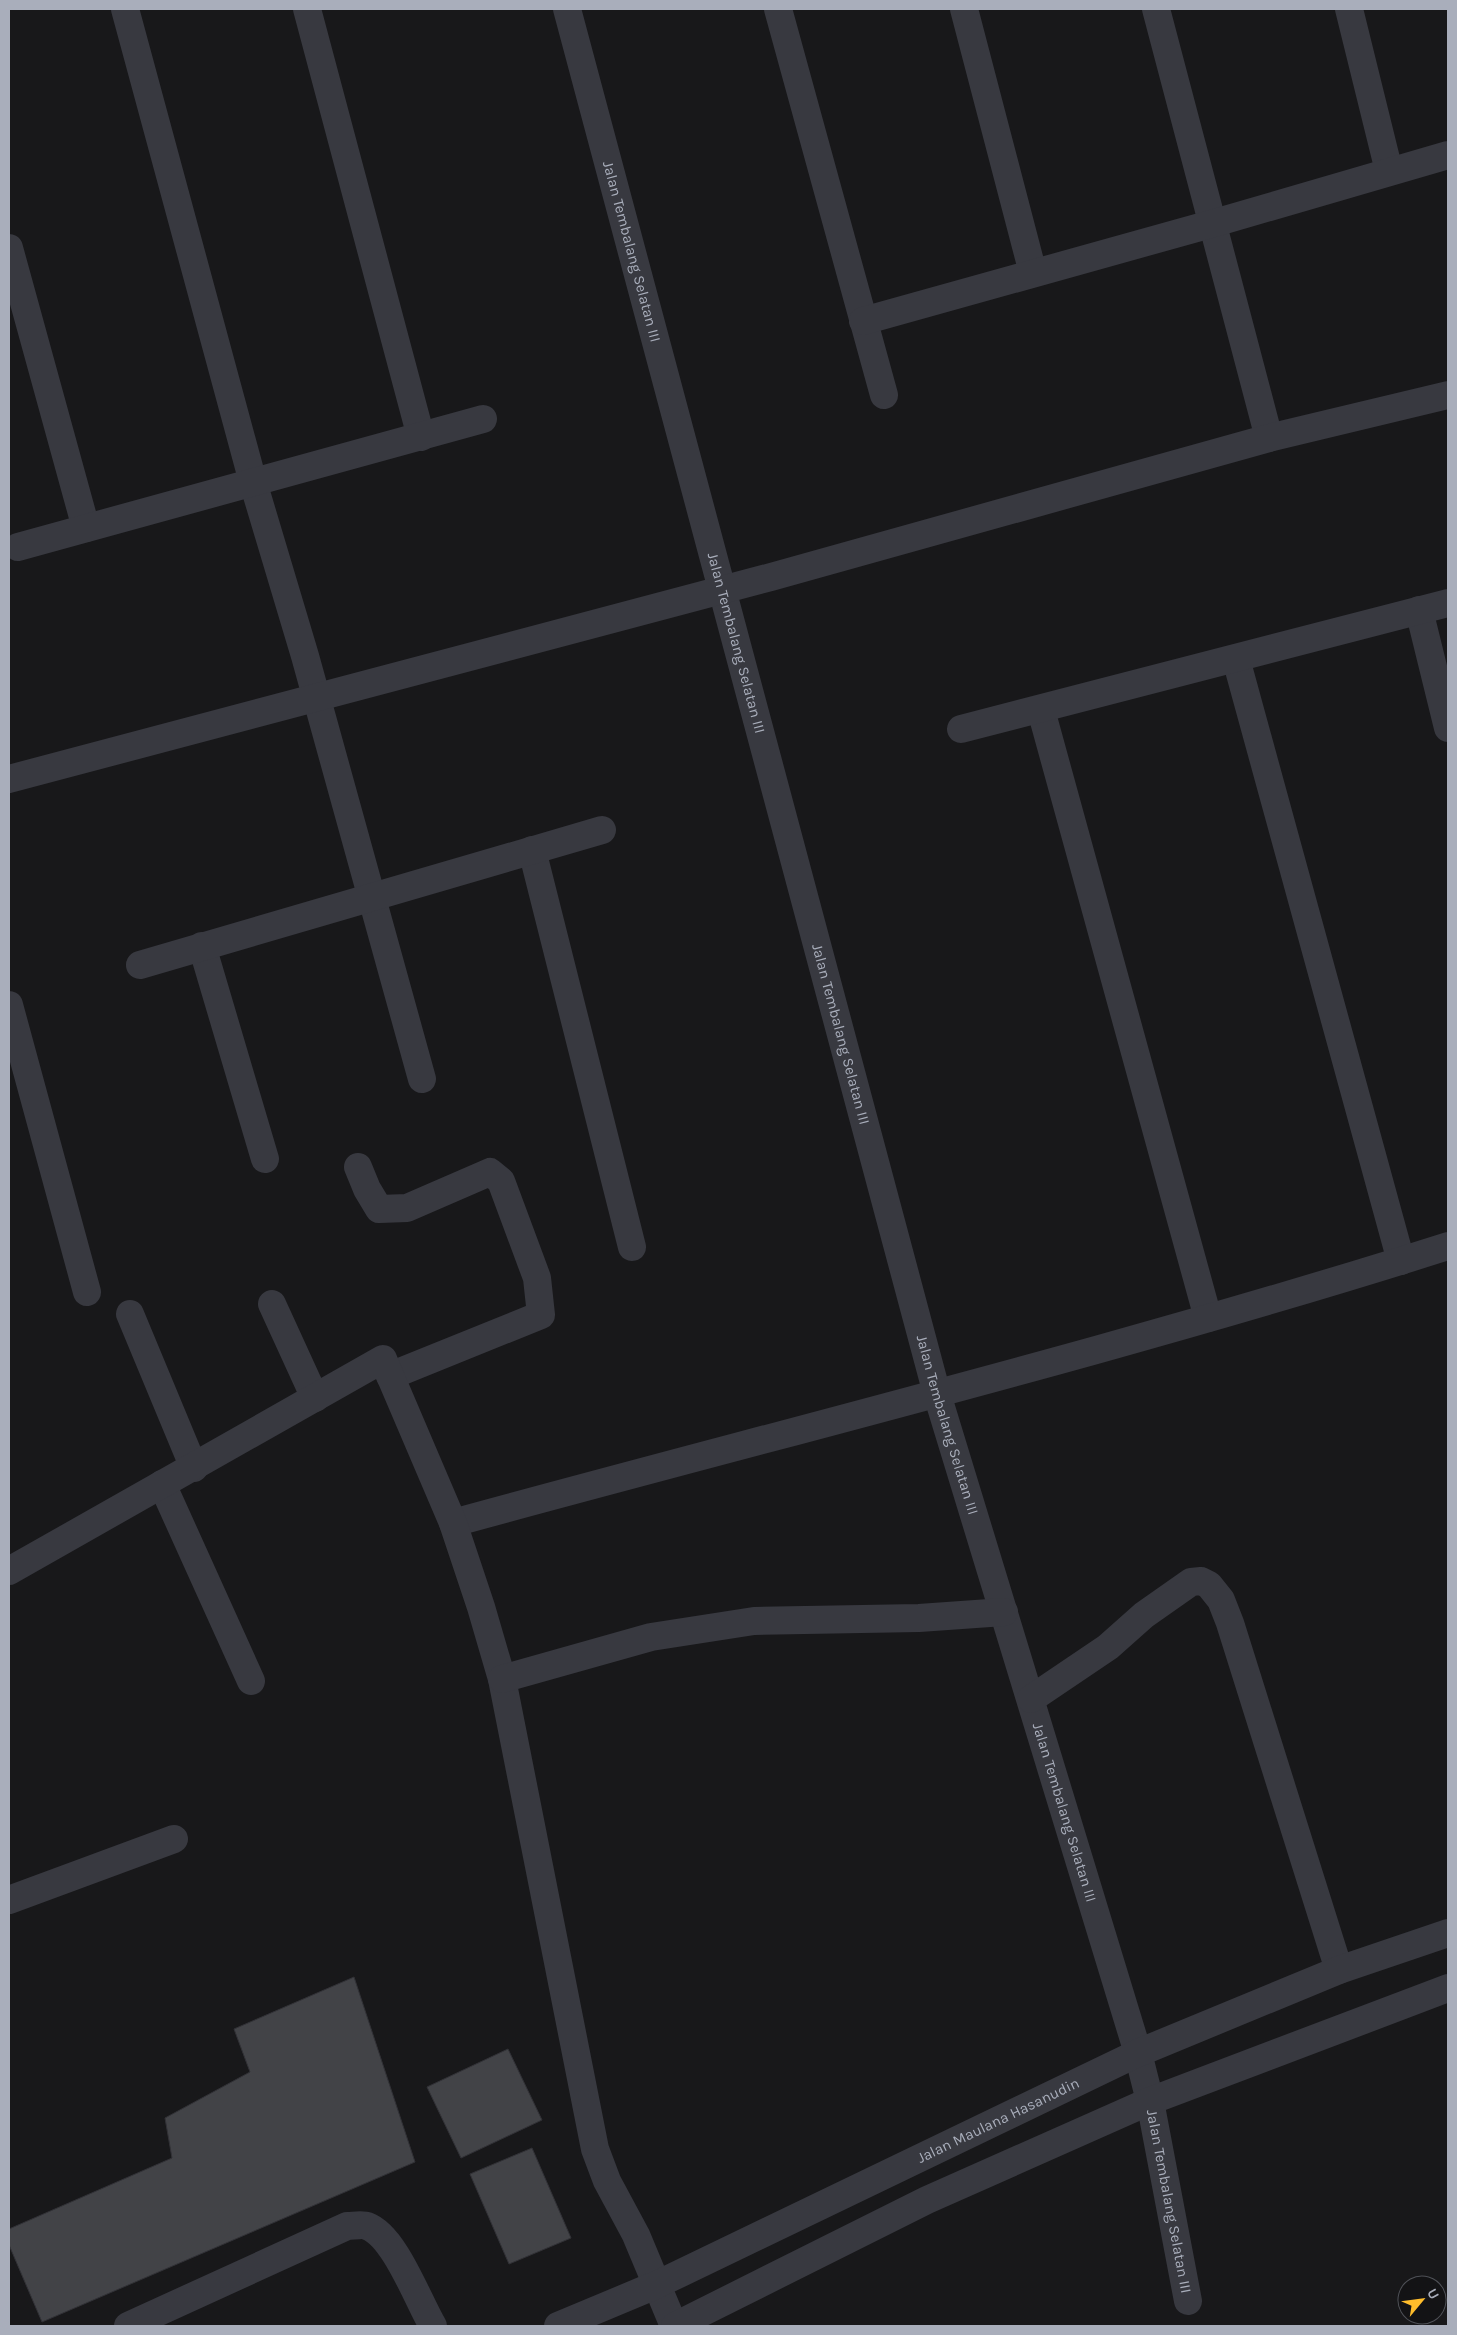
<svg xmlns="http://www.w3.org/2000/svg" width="1457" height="2335" font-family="Karla,sans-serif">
<rect width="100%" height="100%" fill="#18181a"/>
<path fill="#424347" stroke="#323237" d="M 354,1977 L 415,2162 L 42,2322 L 9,2245 L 9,2229 L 172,2158 L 165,2118 L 250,2072 L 234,2029 Z
M 508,2049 L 542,2120 L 461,2158 L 427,2087 Z
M 532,2148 L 571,2238 L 509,2264 L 470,2174 Z"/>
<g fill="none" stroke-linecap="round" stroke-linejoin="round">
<g stroke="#383940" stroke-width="28">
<path d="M 125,9 L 253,482 L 305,656 L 422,1079"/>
<path d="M 307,9 L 421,437"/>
<path id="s1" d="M 567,9 L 937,1394 L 1138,2053 L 1150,2101 L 1188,2301"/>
<path d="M 778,9 L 884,395"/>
<path d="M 964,9 L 1033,273"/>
<path d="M 1156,9 L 1269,438"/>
<path d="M 1349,9 L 1389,171"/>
<path d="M 9,248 L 86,528"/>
<path d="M 863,321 L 1211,224 L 1448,155"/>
<path d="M 18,547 L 483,419"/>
<path d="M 1419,610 L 1448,728"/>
<path d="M 1236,659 L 1401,1261"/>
<path d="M 1041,710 L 1208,1318"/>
<path d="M 961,729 L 1448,603"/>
<path d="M 9,779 L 771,577 L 1269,438 L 1448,395"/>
<path d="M 532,850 L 632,1247"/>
<path d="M 202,946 L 265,1159"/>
<path d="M 140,965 L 602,830"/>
<path d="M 9,1005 L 87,1292"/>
<path d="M 358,1167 L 367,1189 L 379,1209 L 407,1208 L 490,1172 L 501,1181 L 537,1278 L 541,1315 L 390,1376"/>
<path d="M 272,1304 L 315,1398"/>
<path d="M 130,1314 L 194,1468"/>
<path d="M 162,1484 L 251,1681"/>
<path d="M 453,1523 C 785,1432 1120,1350 1448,1246"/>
<path d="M 9,1571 L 383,1359 L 453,1523 L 481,1607 L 502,1679 L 595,2149 L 607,2181 L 636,2235 L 674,2326"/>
<path d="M 502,1679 L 651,1637 L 754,1621 L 919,1618 L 1004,1612"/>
<path d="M 1031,1699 L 1108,1647 L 1144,1615 L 1191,1582 L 1201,1581 L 1209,1585 L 1221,1600 L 1230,1623 L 1339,1970"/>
<path d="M 9,1900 L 174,1839"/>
<path d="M 128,2326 L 347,2226 C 353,2226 362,2224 367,2226 C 395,2236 418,2301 433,2326"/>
<path id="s2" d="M 558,2326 L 656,2285 L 1138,2053 L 1339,1970 L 1448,1933"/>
<path d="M 675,2326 L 927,2200 L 1150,2101 L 1448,1988"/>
</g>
</g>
<g text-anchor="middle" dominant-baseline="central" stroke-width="4.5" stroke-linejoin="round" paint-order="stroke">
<g font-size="15" fill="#a9aebb" stroke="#131315">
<text stroke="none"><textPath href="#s1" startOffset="251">Jalan Tembalang Selatan III</textPath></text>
<text stroke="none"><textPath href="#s1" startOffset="656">Jalan Tembalang Selatan III</textPath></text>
<text stroke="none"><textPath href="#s1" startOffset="1061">Jalan Tembalang Selatan III</textPath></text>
<text stroke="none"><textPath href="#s1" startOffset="1466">Jalan Tembalang Selatan III</textPath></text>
<text stroke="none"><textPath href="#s1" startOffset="1871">Jalan Tembalang Selatan III</textPath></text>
<text stroke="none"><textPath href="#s2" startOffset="486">Jalan Maulana Hasanudin</textPath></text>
<text stroke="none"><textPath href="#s1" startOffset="2274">Jalan Tembalang Selatan III</textPath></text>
</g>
</g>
<rect width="1457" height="2335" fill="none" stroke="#a9aebb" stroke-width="20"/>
<g transform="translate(1422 2300) rotate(61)"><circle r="24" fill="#131315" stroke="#4f5157"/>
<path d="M0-4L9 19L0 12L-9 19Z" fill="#ffbd2b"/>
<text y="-8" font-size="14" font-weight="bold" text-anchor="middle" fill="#a9aebb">U</text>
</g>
</svg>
